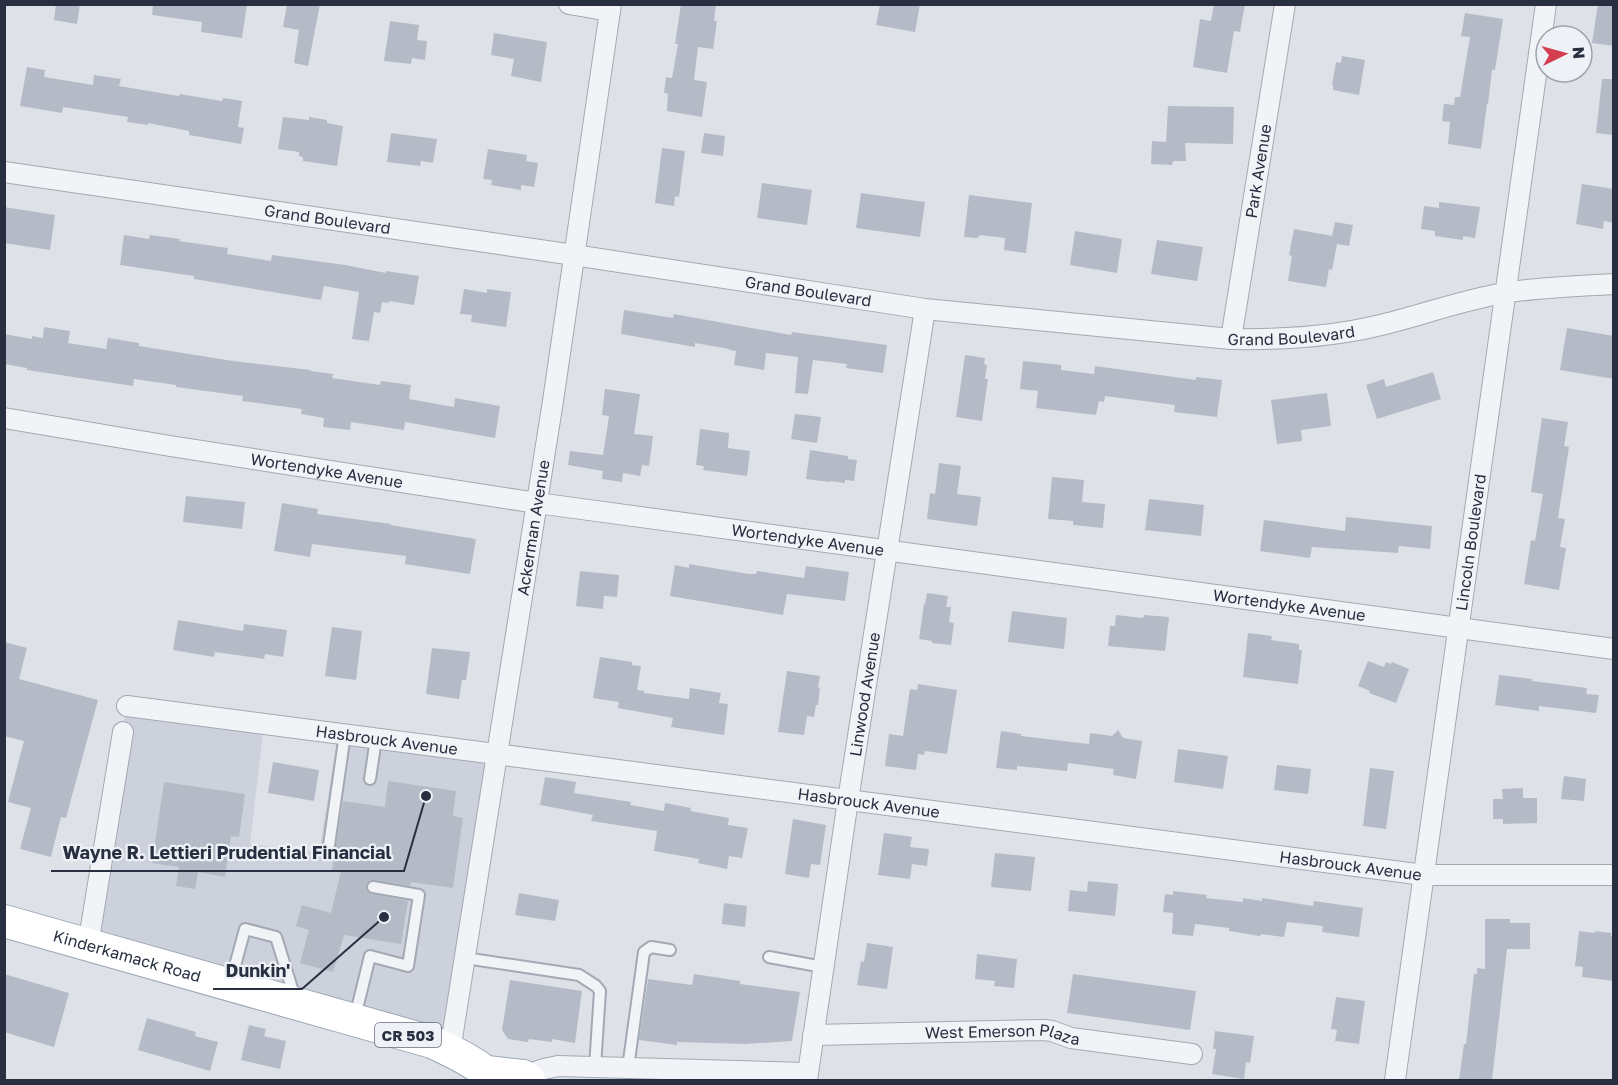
<svg xmlns="http://www.w3.org/2000/svg" width="1618" height="1085" font-family="'Golos Text',sans-serif">
<rect width="100%" height="100%" fill="#dee2e8"/>
<path fill="#ccd1db" d="M 127,706 L 264,724 L 250,844 L 319,852 L 338,734 L 497,754 L 450,1051 L 88,945 Z"/>
<path fill="#b5bbc6" d="M 56,4 L 80,4 L 77,24 L 54,20 Z
M 153,4 L 247,4 L 242,38 L 201,32 L 202,22 L 152,15 Z
M 287,4 L 320,4 L 308,66 L 294,63 L 299,30 L 283,27 Z
M 681,4 L 716,4 L 714,21 L 717,21 L 713,49 L 698,47 L 694,80 L 707,82 L 702,117 L 667,111 L 668,94 L 664,93 L 666,77 L 672,78 L 678,44 L 675,44 Z
M 880,4 L 920,4 L 915,32 L 876,25 Z
M 1214,4 L 1245,4 L 1240,32 L 1234,31 L 1227,73 L 1193,67 L 1200,19 L 1211,21 Z
M 1598,4 L 1614,4 L 1614,46 L 1592,43 Z
M 1465,13 L 1503,19 L 1495,70 L 1492,70 L 1488,104 L 1487,104 L 1481,149 L 1448,144 L 1450,122 L 1442,121 L 1444,104 L 1454,105 L 1455,97 L 1460,97 L 1470,37 L 1461,36 Z
M 390,21 L 419,25 L 417,40 L 427,41 L 425,60 L 412,58 L 411,64 L 384,61 Z
M 494,33 L 547,42 L 541,82 L 511,76 L 514,59 L 491,55 Z
M 1342,56 L 1365,60 L 1359,95 L 1333,90 L 1333,85 L 1332,85 L 1336,62 L 1341,63 Z
M 27,67 L 45,70 L 44,77 L 93,85 L 94,75 L 121,79 L 119,86 L 179,96 L 180,94 L 222,101 L 223,98 L 242,101 L 238,127 L 244,128 L 241,144 L 189,135 L 189,131 L 148,123 L 148,125 L 127,122 L 128,117 L 63,107 L 62,113 L 20,106 Z
M 1602,79 L 1614,79 L 1614,135 L 1596,133 Z
M 1168,106 L 1234,107 L 1233,144 L 1185,143 L 1186,161 L 1173,161 L 1172,165 L 1151,164 L 1152,141 L 1166,142 Z
M 283,117 L 309,120 L 309,117 L 327,120 L 327,123 L 343,126 L 337,166 L 303,161 L 303,157 L 299,156 L 299,152 L 278,149 Z
M 391,133 L 437,139 L 433,163 L 421,161 L 420,166 L 387,162 Z
M 704,133 L 725,136 L 723,156 L 701,153 Z
M 662,148 L 685,151 L 679,197 L 675,196 L 674,206 L 655,203 Z
M 488,149 L 527,155 L 526,161 L 538,163 L 534,187 L 521,185 L 521,190 L 491,185 L 492,180 L 483,179 Z
M 762,183 L 812,190 L 807,225 L 757,218 Z
M 1582,184 L 1614,189 L 1614,223 L 1604,221 L 1603,229 L 1576,224 Z
M 861,193 L 925,202 L 920,237 L 856,228 Z
M 969,195 L 1032,203 L 1026,253 L 1004,250 L 1005,238 L 980,235 L 977,238 L 964,237 Z
M 1439,202 L 1480,207 L 1475,238 L 1463,236 L 1463,240 L 1435,236 L 1435,231 L 1421,229 L 1424,206 L 1439,208 Z
M 4,207 L 55,215 L 50,250 L 4,243 Z
M 1335,222 L 1353,225 L 1349,246 L 1337,244 L 1332,270 L 1329,269 L 1326,287 L 1288,281 L 1292,256 L 1289,255 L 1294,229 L 1332,236 Z
M 1075,231 L 1122,239 L 1117,273 L 1070,265 Z
M 124,235 L 149,239 L 150,235 L 180,239 L 179,241 L 228,248 L 227,254 L 271,261 L 272,255 L 345,265 L 386,273 L 386,271 L 419,276 L 414,305 L 389,301 L 389,303 L 382,302 L 380,313 L 374,312 L 369,341 L 352,339 L 359,292 L 324,286 L 321,300 L 194,279 L 194,276 L 120,265 Z
M 1157,240 L 1203,247 L 1197,281 L 1151,274 Z
M 464,289 L 487,293 L 487,289 L 511,292 L 506,327 L 471,322 L 472,315 L 460,314 Z
M 624,310 L 673,318 L 674,314 L 791,335 L 792,332 L 887,345 L 883,373 L 846,368 L 847,364 L 813,360 L 808,394 L 795,393 L 798,357 L 766,353 L 764,370 L 734,365 L 736,351 L 729,350 L 729,349 L 695,343 L 695,347 L 621,334 Z
M 44,327 L 70,331 L 68,343 L 106,349 L 108,338 L 139,343 L 139,346 L 233,361 L 311,370 L 311,371 L 333,374 L 332,378 L 380,385 L 381,381 L 411,385 L 409,399 L 454,407 L 455,398 L 500,406 L 495,438 L 405,422 L 404,430 L 351,422 L 350,430 L 323,427 L 324,418 L 301,414 L 302,409 L 242,401 L 243,396 L 176,387 L 176,385 L 134,379 L 133,386 L 27,370 L 27,368 L 4,364 L 4,334 L 32,339 L 32,336 L 43,338 Z
M 1567,328 L 1614,336 L 1614,379 L 1560,370 Z
M 965,355 L 985,358 L 984,364 L 987,365 L 985,379 L 988,379 L 982,421 L 956,417 Z
M 1023,361 L 1061,365 L 1061,370 L 1094,374 L 1095,366 L 1196,380 L 1196,377 L 1222,380 L 1217,417 L 1174,412 L 1175,405 L 1105,396 L 1104,402 L 1099,401 L 1096,415 L 1036,408 L 1038,391 L 1020,389 Z
M 1433,372 L 1441,399 L 1377,419 L 1366,385 L 1384,379 L 1386,387 Z
M 605,389 L 640,394 L 634,434 L 653,436 L 649,466 L 642,465 L 640,476 L 623,473 L 622,482 L 602,479 L 603,471 L 568,465 L 570,451 L 603,455 L 609,416 L 602,415 Z
M 1327,393 L 1331,426 L 1301,430 L 1302,441 L 1277,444 L 1271,400 Z
M 795,414 L 821,417 L 817,443 L 791,439 Z
M 1542,418 L 1568,422 L 1564,446 L 1569,447 L 1558,518 L 1565,519 L 1560,547 L 1566,548 L 1559,590 L 1524,584 L 1531,540 L 1535,541 L 1543,494 L 1531,492 Z
M 700,429 L 729,433 L 728,448 L 750,451 L 747,476 L 703,470 L 704,466 L 696,465 Z
M 810,450 L 848,456 L 848,459 L 857,460 L 854,481 L 845,480 L 845,483 L 830,481 L 830,482 L 806,479 Z
M 939,463 L 961,466 L 957,494 L 981,497 L 977,526 L 927,519 L 930,493 L 935,494 Z
M 1052,477 L 1084,480 L 1082,502 L 1105,504 L 1103,528 L 1073,525 L 1073,521 L 1048,519 Z
M 186,496 L 245,502 L 242,529 L 183,522 Z
M 1149,499 L 1204,505 L 1201,536 L 1145,530 Z
M 282,503 L 318,509 L 317,514 L 391,524 L 390,525 L 476,539 L 470,574 L 405,564 L 406,556 L 312,544 L 310,557 L 274,551 Z
M 1346,517 L 1432,526 L 1430,549 L 1399,546 L 1398,553 L 1312,547 L 1310,558 L 1260,551 L 1264,520 L 1345,531 Z
M 689,564 L 749,574 L 756,574 L 757,571 L 804,578 L 806,566 L 849,572 L 845,601 L 787,594 L 783,615 L 670,596 L 675,565 L 689,568 Z
M 580,571 L 619,575 L 617,597 L 604,596 L 603,609 L 576,606 Z
M 927,593 L 948,596 L 946,607 L 951,607 L 949,622 L 954,623 L 951,645 L 932,643 L 932,641 L 919,639 L 924,604 L 925,604 Z
M 1012,611 L 1067,618 L 1064,649 L 1008,642 Z
M 1116,615 L 1143,618 L 1144,615 L 1169,617 L 1165,651 L 1108,646 L 1110,626 L 1115,626 Z
M 178,620 L 243,631 L 244,624 L 287,630 L 283,657 L 265,654 L 264,659 L 215,652 L 214,657 L 173,650 Z
M 332,627 L 362,631 L 356,680 L 325,676 Z
M 1248,633 L 1272,636 L 1271,640 L 1299,644 L 1299,650 L 1302,650 L 1298,684 L 1243,677 Z
M 4,642 L 27,648 L 19,679 L 98,700 L 66,818 L 61,817 L 51,857 L 20,849 L 31,808 L 8,802 L 24,741 L 4,736 Z
M 432,648 L 470,652 L 466,680 L 462,680 L 459,699 L 426,694 Z
M 600,657 L 632,662 L 632,665 L 641,666 L 637,690 L 644,691 L 644,693 L 689,699 L 690,688 L 721,693 L 719,703 L 728,704 L 724,735 L 671,727 L 673,718 L 618,708 L 619,702 L 593,698 Z
M 1368,661 L 1384,667 L 1386,662 L 1391,664 L 1392,662 L 1409,669 L 1396,703 L 1369,693 L 1370,691 L 1358,686 Z
M 787,671 L 820,676 L 818,687 L 820,688 L 818,705 L 816,705 L 814,717 L 807,716 L 804,735 L 778,732 Z
M 1499,675 L 1532,679 L 1532,681 L 1587,688 L 1586,694 L 1599,695 L 1596,713 L 1539,706 L 1539,711 L 1495,705 Z
M 918,684 L 957,690 L 947,754 L 925,751 L 924,755 L 918,754 L 916,770 L 885,766 L 889,734 L 903,736 L 910,689 L 917,690 Z
M 1118,730 L 1123,738 L 1142,741 L 1136,779 L 1113,775 L 1114,769 L 1068,763 L 1067,771 L 1017,766 L 1017,770 L 996,768 L 1001,731 L 1021,734 L 1021,736 L 1089,744 L 1090,733 L 1112,736 Z
M 1178,749 L 1228,756 L 1223,789 L 1174,782 Z
M 273,762 L 319,770 L 314,801 L 268,793 Z
M 1277,765 L 1311,769 L 1308,794 L 1274,790 Z
M 1370,768 L 1394,771 L 1386,829 L 1363,826 Z
M 1564,776 L 1586,779 L 1584,801 L 1561,799 Z
M 545,777 L 576,782 L 574,793 L 631,802 L 630,805 L 664,811 L 665,803 L 691,808 L 690,811 L 729,818 L 728,825 L 748,828 L 742,858 L 729,856 L 727,869 L 698,863 L 699,859 L 654,851 L 657,831 L 591,821 L 593,815 L 540,805 Z
M 388,781 L 456,791 L 453,816 L 463,818 L 453,888 L 411,882 L 410,886 L 374,880 L 370,880 L 366,886 L 369,893 L 408,901 L 401,944 L 344,935 L 333,972 L 300,963 L 309,930 L 296,926 L 302,905 L 331,913 L 341,871 L 332,870 L 343,801 L 385,807 Z
M 164,782 L 245,794 L 239,837 L 231,836 L 225,877 L 198,872 L 195,889 L 176,886 L 179,867 L 152,863 Z
M 1523,788 L 1523,798 L 1537,798 L 1537,823 L 1503,824 L 1503,819 L 1493,819 L 1493,799 L 1503,799 L 1502,789 Z
M 793,819 L 826,825 L 820,865 L 811,864 L 809,878 L 785,874 Z
M 884,833 L 912,837 L 910,847 L 929,849 L 927,866 L 912,864 L 910,879 L 878,875 Z
M 995,853 L 1035,857 L 1031,891 L 991,887 Z
M 1088,881 L 1118,884 L 1115,916 L 1068,911 L 1070,890 L 1087,892 Z
M 1173,891 L 1207,895 L 1206,898 L 1243,902 L 1243,898 L 1262,901 L 1262,898 L 1313,906 L 1314,901 L 1363,908 L 1359,937 L 1322,932 L 1323,926 L 1287,922 L 1284,937 L 1261,934 L 1260,936 L 1229,931 L 1229,928 L 1195,924 L 1193,936 L 1172,934 L 1173,913 L 1163,912 L 1165,894 L 1173,895 Z
M 519,893 L 559,900 L 555,921 L 515,915 Z
M 724,903 L 747,906 L 745,927 L 722,924 Z
M 1485,919 L 1510,919 L 1510,923 L 1530,923 L 1530,949 L 1507,949 L 1492,1080 L 1459,1080 L 1464,1044 L 1466,1044 L 1474,974 L 1477,974 L 1477,968 L 1485,969 Z
M 1579,931 L 1595,933 L 1595,931 L 1611,933 L 1611,936 L 1614,936 L 1614,981 L 1582,977 L 1583,967 L 1575,966 Z
M 867,943 L 893,947 L 887,989 L 857,985 L 861,961 L 864,962 Z
M 977,954 L 1017,959 L 1014,988 L 994,986 L 995,981 L 975,979 Z
M 4,974 L 69,993 L 54,1047 L 4,1032 Z
M 694,974 L 740,981 L 740,984 L 800,992 L 792,1041 L 746,1044 L 677,1042 L 677,1045 L 639,1040 L 648,979 L 692,985 Z
M 1073,974 L 1196,991 L 1190,1030 L 1067,1013 Z
M 510,980 L 582,991 L 575,1043 L 552,1039 L 552,1042 L 529,1039 L 528,1042 L 508,1039 L 502,1030 Z
M 1336,997 L 1365,1001 L 1359,1044 L 1335,1041 L 1337,1030 L 1331,1029 Z
M 147,1018 L 196,1032 L 195,1036 L 218,1042 L 210,1071 L 138,1050 Z
M 249,1025 L 266,1029 L 264,1036 L 286,1041 L 280,1069 L 241,1060 Z
M 1215,1031 L 1254,1036 L 1250,1063 L 1246,1062 L 1244,1079 L 1212,1074 L 1216,1049 L 1213,1049 Z"/>
<g fill="none" stroke-linecap="round" stroke-linejoin="round">
<defs>
<path id="service" d="M 370,779 L 376,739
M 329,845 L 345,734
M 769,957 L 823,967
M 465,958 L 579,975 L 596,986 L 600,991 L 595,1067
M 230,984 L 245,929 L 276,937 L 295,998
M 355,1017 L 370,956 L 408,966 L 419,895 L 373,887
M 628,1068 L 644,952 L 651,947 L 670,950"/>
<g id="minor">
<path d="M 569,4 L 610,11"/>
<path id="s1" d="M 4,172 L 574,255 L 925,309 L 1231,339 C 1283,340 1334,337 1385,324 C 1425,314 1463,300 1504,293 C 1540,287 1577,286 1614,284"/>
<path id="s2" d="M 1231,339 L 1285,4"/>
<path id="s3" d="M 4,418 L 170,446 L 537,503 L 1614,649"/>
<path id="s4" d="M 127,706 L 1424,875 L 1614,875"/>
<path d="M 88,945 L 123,732"/>
<path id="s5" d="M 813,1035 L 1044,1030 L 1052,1031 L 1071,1038 L 1192,1054"/>
<path id="s6" d="M 450,1051 L 553,401 L 611,4"/>
<path d="M 523,1076 L 544,1069 L 558,1066 L 807,1073"/>
<path id="s7" d="M 807,1080 L 848,800 L 925,309"/>
<path id="s8" d="M 1395,1080 L 1546,4"/>
</g>
<g id="primary">
<path id="s9" d="M 4,921 L 432,1042 C 451,1051 480,1064 494,1080"/>
<path d="M 487,1072 L 523,1076 L 529,1080"/>
</g>
</defs>
<use href="#service" stroke="#a3a9b2" stroke-width="14"/>
<use href="#minor" stroke="#a3a9b2" stroke-width="22"/>
<use href="#primary" stroke="#9da6b5" stroke-width="34"/>
<use href="#service" stroke="#f1f3f7" stroke-width="10"/>
<use href="#minor" stroke="#f1f3f7" stroke-width="20"/>
<use href="#primary" stroke="#fff" stroke-width="32"/>
</g>
<g text-anchor="middle" dominant-baseline="central" stroke-width="4.5" stroke-linejoin="round" paint-order="stroke">
<rect fill="#eef1f6" stroke="#636977" stroke-width="1.5" x="375" y="1023" width="66" height="24" rx="4.5"/>
<g font-size="15" font-weight="bold" fill="#272f40">
<text x="408" y="1035">CR 503</text>
</g>
<g font-size="16" fill="#272f40" stroke="#eef1f6">
<text stroke="none"><textPath href="#s2" startOffset="170">Park Avenue</textPath></text>
<text stroke="none"><textPath href="#s1" startOffset="327">Grand Boulevard</textPath></text>
<text stroke="none"><textPath href="#s1" startOffset="813">Grand Boulevard</textPath></text>
<text stroke="none"><textPath href="#s1" startOffset="1299">Grand Boulevard</textPath></text>
<text stroke="none"><textPath href="#s3" startOffset="327">Wortendyke Avenue</textPath></text>
<text stroke="none"><textPath href="#s6" startOffset="530">Ackerman Avenue</textPath></text>
<text stroke="none"><textPath href="#s3" startOffset="813">Wortendyke Avenue</textPath></text>
<text stroke="none"><textPath href="#s8" startOffset="543">Lincoln Boulevard</textPath></text>
<text stroke="none"><textPath href="#s3" startOffset="1299">Wortendyke Avenue</textPath></text>
<text stroke="none"><textPath href="#s7" startOffset="390">Linwood Avenue</textPath></text>
<text stroke="none"><textPath href="#s4" startOffset="262">Hasbrouck Avenue</textPath></text>
<text stroke="none"><textPath href="#s4" startOffset="748">Hasbrouck Avenue</textPath></text>
<text stroke="none"><textPath href="#s4" startOffset="1234">Hasbrouck Avenue</textPath></text>
<text stroke="none"><textPath href="#s9" startOffset="128">Kinderkamack Road</textPath></text>
<text stroke="none"><textPath href="#s5" startOffset="190">West Emerson Plaza</textPath></text>
</g>
</g>
<path fill="none" stroke="#272f40" stroke-width="2" d="M426 796L404 871H51M384 917L302 989H213"/>
<g fill="#272f40" stroke="#eef1f6" stroke-width="2">
<circle cx="426" cy="796" r="6"/>
<circle cx="384" cy="917" r="6"/>
</g>
<g font-size="18" text-anchor="middle" font-weight="bold" fill="#272f40" stroke="#eef1f6" stroke-width="4.5" stroke-linejoin="round" paint-order="stroke">
<text x="227" y="859">Wayne R. Lettieri Prudential Financial</text>
<text x="258" y="977">Dunkin'</text>
</g>
<rect width="1618" height="1085" fill="none" stroke="#272f40" stroke-width="12"/>
<g transform="translate(1564 54) rotate(85)"><circle r="28" fill="#eef1f6" stroke="#9ea3ad" stroke-width="1.5"/>
<path d="M0-4.5L10 22L0 15L-10 22Z" fill="#d43c50"/>
<text y="-9" font-size="16" font-weight="bold" text-anchor="middle" fill="#272f40">N</text>
</g>
</svg>
